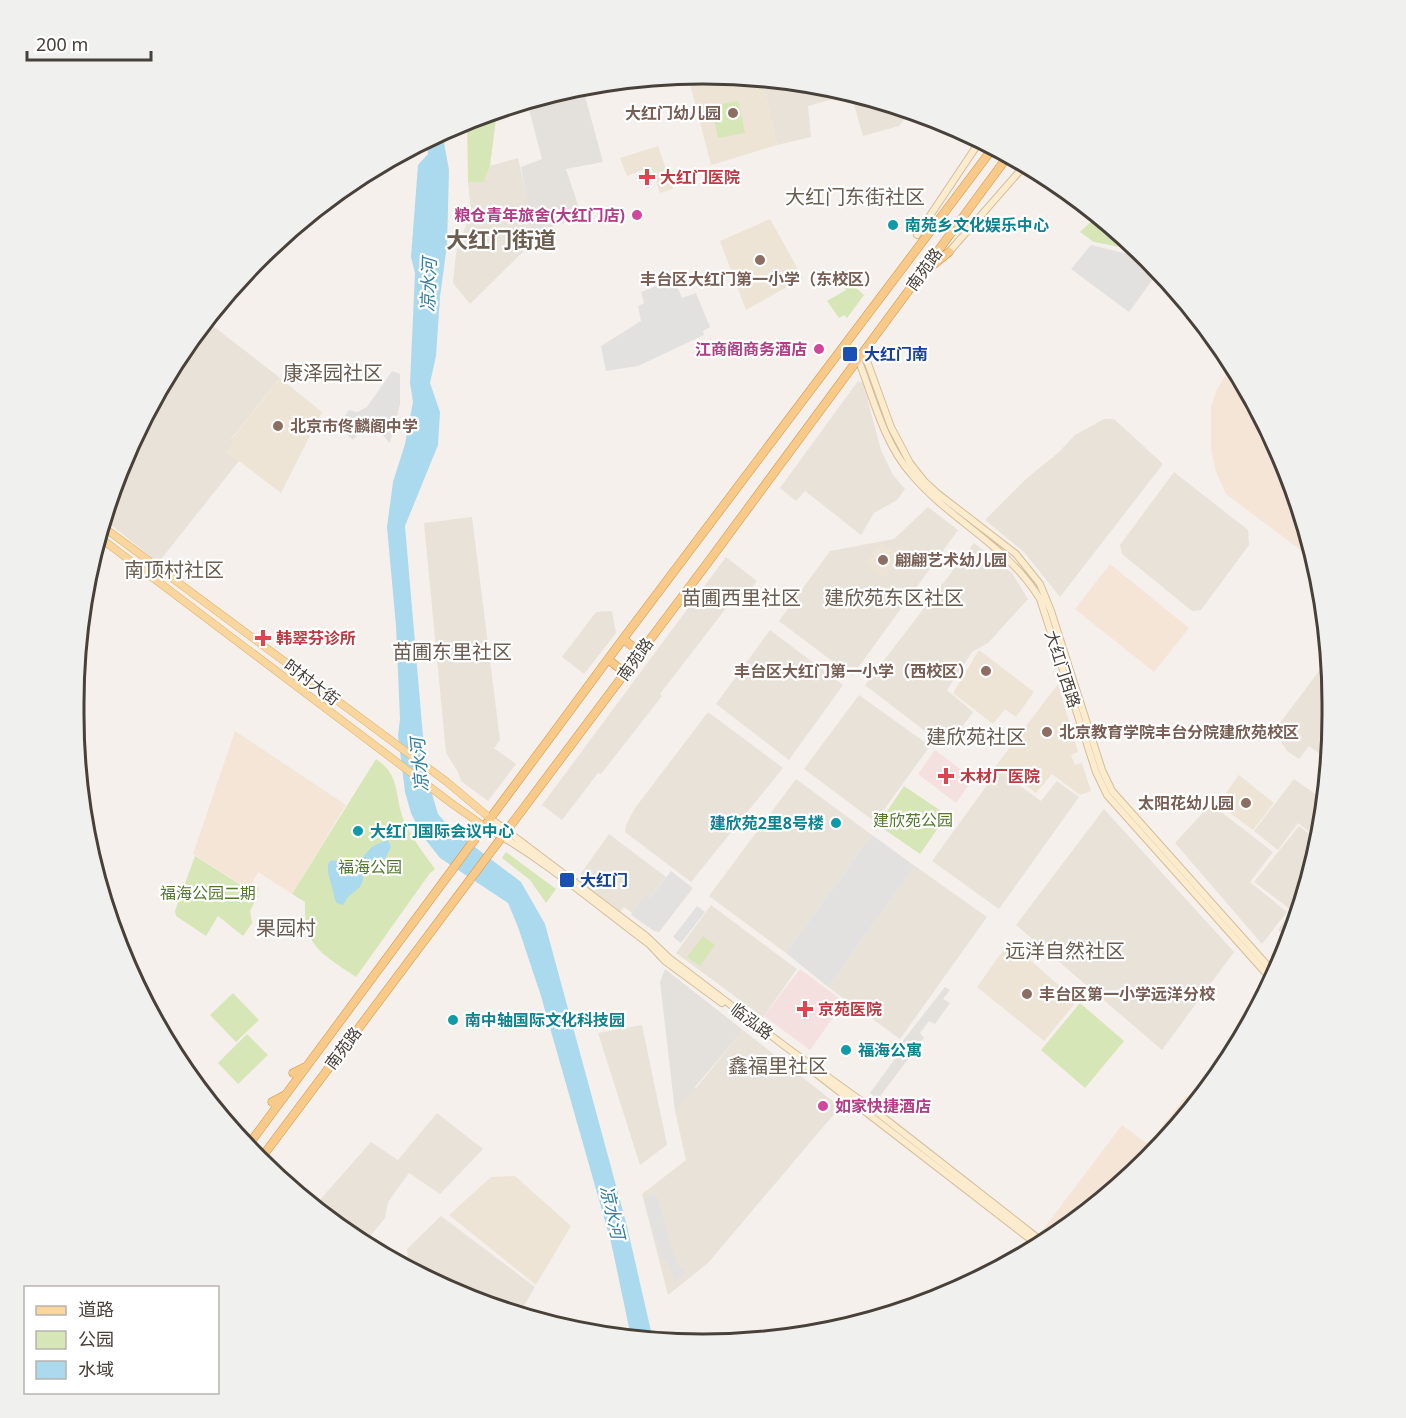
<svg xmlns="http://www.w3.org/2000/svg" width="1406" height="1418" font-family="'Noto Sans','Noto Sans SC',sans-serif">
<rect width="100%" height="100%" fill="#f5f0eb"/>
<path fill="#e8e2d9" d="M 762,79 L 825,86 L 911,111 L 899,126 L 863,136 L 851,94 L 808,106 L 811,137 L 777,145 Z
M 518,158 L 536,239 L 470,304 L 453,283 L 456,253 L 471,211 L 468,182 L 484,182 L 490,166 Z
M 213,326 L 280,378 L 231,439 L 234,442 L 227,452 L 239,461 L 158,563 L 104,519 L 121,462 L 163,384 L 165,385 Z
M 858,381 L 863,383 L 881,450 L 893,475 L 905,489 L 897,500 L 874,513 L 861,535 L 805,491 L 796,501 L 780,488 Z
M 1104,419 L 1114,419 L 1163,464 L 1060,597 L 1024,552 L 985,520 L 1026,479 L 1059,452 L 1075,435 Z
M 1174,472 L 1248,530 L 1249,545 L 1201,610 L 1192,611 L 1122,554 L 1120,545 Z
M 928,507 L 958,530 L 852,676 L 779,621 L 830,551 L 894,539 Z
M 472,517 L 500,740 L 494,748 L 516,764 L 488,801 L 461,781 L 458,772 L 446,753 L 424,523 Z
M 974,543 L 1012,573 L 1028,599 L 988,643 L 972,652 L 947,690 L 973,712 L 947,748 L 865,685 Z
M 726,557 L 757,581 L 744,598 L 737,594 L 660,694 L 662,696 L 601,774 L 598,773 L 562,820 L 542,805 Z
M 612,611 L 616,633 L 584,674 L 562,657 L 596,612 Z
M 770,630 L 843,685 L 789,760 L 716,704 Z
M 1328,659 L 1332,703 L 1327,759 L 1309,746 L 1299,759 L 1287,751 L 1274,731 Z
M 859,695 L 930,746 L 875,822 L 804,769 Z
M 708,712 L 783,768 L 691,882 L 625,832 L 626,825 L 635,808 Z
M 998,770 L 1041,801 L 1057,781 L 1079,797 L 999,909 L 932,861 Z
M 796,779 L 872,835 L 786,953 L 709,896 Z
M 1294,779 L 1324,800 L 1320,837 L 1320,840 L 1298,823 L 1278,850 L 1254,831 Z
M 1211,804 L 1273,852 L 1250,882 L 1287,912 L 1262,944 L 1175,843 Z
M 1104,809 L 1234,952 L 1162,1050 L 1016,925 Z
M 1299,826 L 1319,842 L 1290,939 L 1278,930 L 1291,910 L 1254,882 Z
M 609,834 L 666,877 L 636,916 L 624,907 L 620,912 L 577,879 Z
M 915,866 L 987,917 L 900,1039 L 828,987 Z
M 711,905 L 797,969 L 763,1017 L 676,953 Z
M 642,1025 L 667,1145 L 640,1165 L 598,1033 Z
M 743,1030 L 840,1107 L 708,1263 L 668,1295 L 642,1194 L 686,1160 L 675,1111 L 694,1087 L 696,1088 Z
M 437,1113 L 483,1149 L 440,1194 L 409,1173 L 388,1202 L 385,1218 L 368,1239 L 318,1202 L 371,1142 L 398,1160 Z
M 441,1216 L 535,1287 L 519,1314 L 462,1297 L 432,1280 L 408,1262 L 407,1249 Z"/>
<path fill="#f5e5d7" d="M 1232,364 L 1284,462 L 1314,560 L 1226,494 L 1216,472 L 1211,448 L 1211,407 L 1217,389 Z
M 1110,564 L 1189,628 L 1154,672 L 1075,609 Z
M 235,731 L 346,805 L 292,894 L 258,872 L 252,883 L 260,888 L 256,894 L 193,854 Z
M 1186,1096 L 1195,1103 L 1162,1143 L 1154,1137 Z
M 1122,1125 L 1156,1150 L 1148,1160 L 1052,1239 L 1042,1231 Z"/>
<path fill="#e4e0dc" d="M 582,85 L 603,162 L 566,169 L 582,217 L 533,233 L 521,167 L 542,159 L 527,102 Z
M 665,969 L 743,1030 L 675,1111 L 660,982 Z
M 945,987 L 950,990 L 943,999 L 950,1003 L 935,1024 L 929,1021 L 920,1033 L 924,1038 L 878,1099 L 870,1093 L 902,1049 L 901,1043 Z"/>
<path fill="#ede4d5" d="M 710,74 L 762,79 L 777,145 L 711,165 L 689,80 Z
M 658,146 L 673,189 L 660,193 L 651,167 L 627,176 L 620,158 Z
M 770,219 L 803,278 L 746,310 L 720,241 Z
M 280,378 L 322,412 L 281,493 L 226,451 L 234,442 L 231,440 Z
M 882,543 L 900,557 L 885,578 L 866,563 Z
M 979,650 L 1034,692 L 1016,717 L 1005,709 L 993,724 L 953,693 Z
M 1058,684 L 1078,752 L 1071,755 L 1075,765 L 1082,763 L 1091,791 L 1080,795 L 1052,774 L 1036,793 L 1015,777 L 1011,782 L 995,767 Z
M 1239,775 L 1274,803 L 1253,830 L 1218,804 Z
M 1009,942 L 1077,1001 L 1044,1041 L 977,987 Z
M 515,1176 L 571,1226 L 536,1285 L 449,1215 L 491,1177 Z"/>
<path fill="#f4e0df" d="M 935,750 L 973,779 L 956,803 L 918,774 Z
M 800,969 L 844,1002 L 810,1050 L 764,1016 Z"/>
<path fill="#d6e6b6" d="M 738,101 L 745,133 L 718,138 L 711,106 Z
M 497,111 L 490,166 L 484,182 L 468,182 L 467,120 Z
M 1097,216 L 1140,251 L 1094,242 L 1080,232 Z
M 850,272 L 856,288 L 864,295 L 847,318 L 844,315 L 839,318 L 827,301 L 846,290 L 839,277 Z
M 376,759 C 401,775 394,796 404,821 C 412,838 424,854 435,869 L 430,873 L 356,977 C 323,954 303,947 305,902 L 292,894 Z
M 904,786 L 947,815 L 920,854 L 878,825 Z
M 506,852 L 556,889 L 546,903 L 530,880 L 502,858 Z
M 195,856 L 258,896 L 250,911 L 252,923 L 243,936 L 218,916 L 206,936 L 176,916 L 175,911 Z
M 703,936 L 715,945 L 700,966 L 687,957 Z
M 233,993 L 259,1020 L 236,1042 L 210,1015 Z
M 1080,1003 L 1124,1041 L 1085,1088 L 1041,1050 Z
M 247,1034 L 268,1055 L 238,1084 L 218,1063 Z"/>
<path fill="#e3e1df" d="M 1091,245 L 1149,259 L 1159,271 L 1129,312 L 1071,269 Z
M 674,279 L 682,298 L 696,293 L 710,327 L 703,331 L 704,335 L 638,366 L 606,371 L 601,346 L 641,321 L 638,306 L 644,303 L 641,292 Z
M 392,371 L 400,374 L 400,404 L 390,443 L 370,422 L 353,440 L 338,426 L 349,410 L 357,412 L 367,407 Z
M 872,835 L 915,866 L 828,987 L 786,953 Z
M 671,871 L 693,888 L 659,932 L 654,931 L 631,915 L 646,895 L 650,898 Z
M 697,906 L 705,912 L 681,943 L 673,937 Z
M 656,1194 L 676,1262 L 685,1273 L 675,1283 L 667,1262 L 661,1258 L 644,1199 Z"/>
<path fill="#abdaee" d="M 442,132 L 449,170 L 447,245 L 440,297 L 436,356 L 430,383 L 440,412 L 438,445 L 405,526 L 425,760 L 430,787 L 438,814 L 450,828 L 521,882 L 545,924 L 627,1226 L 653,1340 L 631,1337 L 611,1242 L 541,996 L 518,927 L 508,903 L 440,858 L 421,834 L 411,813 L 405,792 L 398,735 L 400,719 L 396,626 L 387,527 L 393,482 L 405,444 L 413,402 L 410,383 L 415,273 L 411,257 L 418,165 L 428,154 L 427,140 Z
M 388,840 L 391,847 L 385,859 L 362,869 L 363,880 L 360,887 L 348,897 L 343,905 L 336,903 L 328,872 C 326,851 343,864 352,868 C 360,864 363,855 370,849 C 375,844 382,842 388,840 Z"/>
<g fill="none" stroke-linecap="round" stroke-linejoin="round">
<defs>
<path id="secondary" d="M 917,235 L 980,141
M 949,252 L 1025,165
M 862,354 L 867,361 L 891,427 L 910,463 L 925,482 L 937,493 L 1016,554 L 1040,584 L 1051,611 L 1102,770 L 1112,791 L 1275,974
M 858,359 C 873,397 884,444 912,475 C 951,521 1008,546 1040,599 L 1096,772 L 1107,795 L 1272,980
M 491,819 L 646,936 L 669,958 L 786,1047 L 874,1110 L 1044,1243
M 485,827 C 544,859 595,904 649,944 L 665,961 L 722,1003
M 805,1065 L 1039,1246"/>
<path id="primary" d="M 102,526 L 447,782 L 491,819
M 99,537 L 451,803 L 485,827"/>
<path id="trunk" d="M 927,270 L 949,252
M 623,639 L 640,652
M 609,660 L 625,673
M 293,1073 L 305,1067
M 272,1102 L 285,1095
M 247,1147 L 623,639 L 993,148
M 259,1161 L 706,565 L 1008,156"/>
</defs>
<use href="#secondary" stroke="#d2be9c" stroke-width="8"/>
<use href="#primary" stroke="#dfb16e" stroke-width="8"/>
<use href="#trunk" stroke="#d79043" stroke-width="9"/>
<use href="#secondary" stroke="#fceccd" stroke-width="6"/>
<use href="#primary" stroke="#fad69f" stroke-width="7"/>
<use href="#trunk" stroke="#f8ca89" stroke-width="8"/>
</g>
<g fill="#8d6e63" stroke="#fff" stroke-width="2">
<circle cx="733" cy="113" r="6"/>
<circle cx="760" cy="260" r="6"/>
<circle cx="278" cy="426" r="6"/>
<circle cx="883" cy="560" r="6"/>
<circle cx="986" cy="671" r="6"/>
<circle cx="1047" cy="732" r="6"/>
<circle cx="1246" cy="803" r="6"/>
<circle cx="1027" cy="994" r="6"/>
</g>
<g fill="#e0444e" stroke="#fff" stroke-width="2">
<path d="M644 168h6v6h6v6h-6v6h-6v-6h-6v-6h6z"/>
<path d="M260 629h6v6h6v6h-6v6h-6v-6h-6v-6h6z"/>
<path d="M943 767h6v6h6v6h-6v6h-6v-6h-6v-6h6z"/>
<path d="M802 1000h6v6h6v6h-6v6h-6v-6h-6v-6h6z"/>
</g>
<g fill="#d1479c" stroke="#fff" stroke-width="2">
<circle cx="637" cy="215" r="6"/>
<circle cx="819" cy="349" r="6"/>
<circle cx="823" cy="1106" r="6"/>
</g>
<g fill="#0f9aa8" stroke="#fff" stroke-width="2">
<circle cx="893" cy="225" r="6"/>
<circle cx="836" cy="823" r="6"/>
<circle cx="358" cy="831" r="6"/>
<circle cx="453" cy="1020" r="6"/>
<circle cx="846" cy="1050" r="6"/>
</g>
<g fill="#1a4fb4" stroke="#fff" stroke-width="2">
<rect x="842" y="346" width="16" height="16" rx="3"/>
<rect x="559" y="872" width="16" height="16" rx="3"/>
</g>
<g text-anchor="middle" dominant-baseline="central" stroke-width="4.5" stroke-linejoin="round" paint-order="stroke">
<g font-size="16" font-weight="bold" fill="#785e54" stroke="#fff" text-anchor="start">
<text x="721" y="113" text-anchor="end">大红门幼儿园</text>
<text x="760" y="279" text-anchor="middle">丰台区大红门第一小学（东校区）</text>
<text x="290" y="426">北京市佟麟阁中学</text>
<text x="895" y="560">翩翩艺术幼儿园</text>
<text x="974" y="671" text-anchor="end">丰台区大红门第一小学（西校区）</text>
<text x="1059" y="732">北京教育学院丰台分院建欣苑校区</text>
<text x="1234" y="803" text-anchor="end">太阳花幼儿园</text>
<text x="1039" y="994">丰台区第一小学远洋分校</text>
</g>
<g font-size="16" font-weight="bold" fill="#be3a42" stroke="#fff" text-anchor="start">
<text x="660" y="177">大红门医院</text>
<text x="276" y="638">韩翠芬诊所</text>
<text x="960" y="776">木材厂医院</text>
<text x="818" y="1009">京苑医院</text>
</g>
<g font-size="16" font-weight="bold" fill="#b23c85" stroke="#fff" text-anchor="end">
<text x="625" y="215">粮仓青年旅舍(大红门店)</text>
<text x="807" y="349">江商阁商务酒店</text>
<text x="835" y="1106" text-anchor="start">如家快捷酒店</text>
</g>
<g font-size="16" font-weight="bold" fill="#0d838f" stroke="#fff" text-anchor="start">
<text x="905" y="225">南苑乡文化娱乐中心</text>
<text x="824" y="823" text-anchor="end">建欣苑2里8号楼</text>
<text x="370" y="831">大红门国际会议中心</text>
<text x="465" y="1020">南中轴国际文化科技园</text>
<text x="858" y="1050">福海公寓</text>
</g>
<g font-size="16" fill="#484139" stroke="#fff">
<text transform="translate(924 269) rotate(-54)">南苑路</text>
<text transform="translate(635 659) rotate(-54)">南苑路</text>
<text transform="translate(1063 669) rotate(72)">大红门西路</text>
<text transform="translate(312 682) rotate(37)">时村大街</text>
<text transform="translate(752 1021) rotate(37)">临泓路</text>
<text transform="translate(343 1048) rotate(-53)">南苑路</text>
</g>
<g font-size="16" font-weight="bold" fill="#164399" stroke="#fff" text-anchor="start">
<text x="864" y="354">大红门南</text>
<text x="580" y="880">大红门</text>
</g>
<g font-size="16" fill="#52782e" stroke="#fff">
<text x="913" y="820">建欣苑公园</text>
<text x="370" y="867">福海公园</text>
<text x="208" y="893">福海公园二期</text>
</g>
<g font-size="18" font-style="italic" fill="#327ea0" stroke="#fff">
<text transform="translate(428 285) rotate(-88)">凉水河</text>
<text transform="translate(419 765) rotate(-95)">凉水河</text>
<text transform="translate(613 1212) rotate(77)">凉水河</text>
</g>
<g font-size="20" fill="#6b5d50" stroke="#fff">
<text x="855" y="196">大红门东街社区</text>
<text x="333" y="372">康泽园社区</text>
<text x="174" y="569">南顶村社区</text>
<text x="741" y="597">苗圃西里社区</text>
<text x="894" y="597">建欣苑东区社区</text>
<text x="452" y="651">苗圃东里社区</text>
<text x="976" y="736">建欣苑社区</text>
<text x="286" y="927">果园村</text>
<text x="1065" y="950">远洋自然社区</text>
<text x="778" y="1065">鑫福里社区</text>
</g>
<g font-size="22" font-weight="bold" fill="#6b5d50" stroke="#fff">
<text x="501" y="239">大红门街道</text>
</g>
</g>
<path d="M0 0H1406V1418H0ZM703 84H703A619 619 0 0 1 1322 703V715A619 619 0 0 1 703 1334H703A619 619 0 0 1 84 715V703A619 619 0 0 1 703 84Z" fill="#f0f0ef" fill-rule="evenodd"/>
<path fill="none" stroke="#484139" stroke-width="3" d="M703 84H703A619 619 0 0 1 1322 703V715A619 619 0 0 1 703 1334H703A619 619 0 0 1 84 715V703A619 619 0 0 1 703 84Z"/>
<rect x="24" y="1286" width="195" height="108" fill="#ffffff" stroke="#b6b3b0" stroke-width="1.5"/>
<rect x="36" y="1306" width="30" height="9" fill="#fad69f" stroke="#b6b3b0" stroke-width="1.5"/>
<text x="78" y="1316" font-size="18" fill="#484139">道路</text>
<rect x="36" y="1331" width="30" height="18" fill="#d6e6b6" stroke="#b6b3b0" stroke-width="1.5"/>
<text x="78" y="1346" font-size="18" fill="#484139">公园</text>
<rect x="36" y="1361" width="30" height="18" fill="#abdaee" stroke="#b6b3b0" stroke-width="1.5"/>
<text x="78" y="1376" font-size="18" fill="#484139">水域</text>
<path d="M27 51v9h124v-9" fill="none" stroke="#484139" stroke-width="3"/>
<text x="36" y="51" font-size="18" fill="#484139" stroke="#ffffff" stroke-width="4.5" paint-order="stroke">200 m</text>
</svg>
